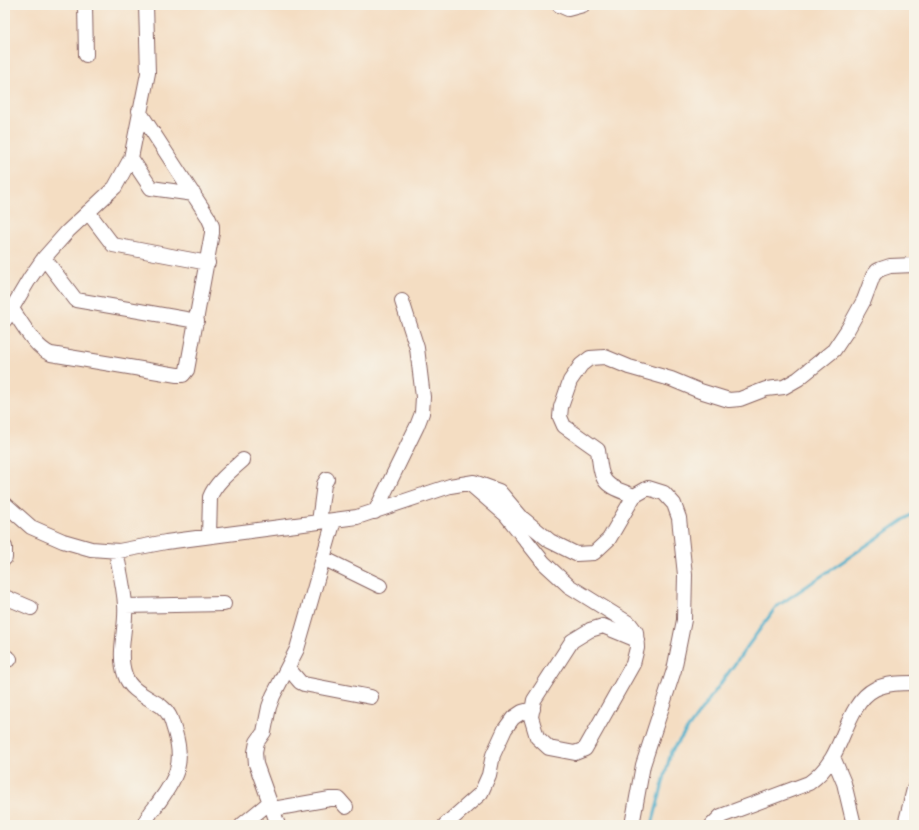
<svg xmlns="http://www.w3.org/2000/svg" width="919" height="830" font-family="'Shantell Sans',sans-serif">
<rect width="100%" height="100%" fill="#f7f3e8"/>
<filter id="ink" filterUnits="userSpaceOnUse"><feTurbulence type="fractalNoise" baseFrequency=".025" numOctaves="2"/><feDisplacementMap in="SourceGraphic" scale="8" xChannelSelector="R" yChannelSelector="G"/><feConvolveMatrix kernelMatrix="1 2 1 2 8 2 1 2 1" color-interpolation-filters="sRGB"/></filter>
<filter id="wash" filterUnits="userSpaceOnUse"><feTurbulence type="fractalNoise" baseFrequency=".012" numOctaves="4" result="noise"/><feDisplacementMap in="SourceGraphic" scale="16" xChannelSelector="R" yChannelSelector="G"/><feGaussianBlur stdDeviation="0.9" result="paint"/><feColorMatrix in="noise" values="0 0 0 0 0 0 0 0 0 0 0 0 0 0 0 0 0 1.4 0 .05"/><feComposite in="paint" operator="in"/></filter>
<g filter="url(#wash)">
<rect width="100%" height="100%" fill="#f4ddc2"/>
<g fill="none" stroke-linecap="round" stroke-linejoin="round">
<path stroke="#4aacc9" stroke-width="3" d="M 652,825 L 671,752 L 776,607 L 914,513"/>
</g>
</g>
<g filter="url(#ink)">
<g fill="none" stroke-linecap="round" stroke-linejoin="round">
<defs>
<path id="minor" d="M 85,5 L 86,55
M 559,5 L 568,9 L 583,5
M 131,158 L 151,188 L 194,194
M 88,212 L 113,245 L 208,263
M 44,258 L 76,300 L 197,321
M 12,309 C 22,323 35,348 51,354 L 177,375 L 183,375 L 187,370 L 212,233 L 212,226 L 208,217 L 139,111
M 5,320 L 30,278 L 44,258 L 68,231 L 115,187 L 131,158 L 148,73 L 146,5
M 470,484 L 506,515 L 544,563 L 569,586 L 630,624 L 636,632 L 637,648 L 633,664 L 585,749 L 575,753 L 549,748 L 537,737 L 531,717 L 534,700 L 572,641 L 590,630 L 603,626 L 637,640
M 634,496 C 602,484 602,484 598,450 L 564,426 L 560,417 L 561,407 L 570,381 L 581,365 L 590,358 L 605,357 L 629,367 L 671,379 L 700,391 L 729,400 L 740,399 L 766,389 L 784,387 L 798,379 L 834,350 L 848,329 L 864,300 L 873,276 L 877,271 L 881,269 L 890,266 L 914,265
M 5,504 L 31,527 L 63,541 L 91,549 L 119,551 L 166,542 L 357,517 L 450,486 L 474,482 L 499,491 L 522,518 L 550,541 L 576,554 L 594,553 L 609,539 L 634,496 L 648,488 L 664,493 L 674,504 L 679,518 L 685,575 L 684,620 L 674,670 L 643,765 L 632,825
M 375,512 L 417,426 L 422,413 L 423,397 L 417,348 L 402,301
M 319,522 L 324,484 L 327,479
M 209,536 L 210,497 C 216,482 232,470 243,460
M 5,547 L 5,558
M 116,551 C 119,568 124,587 125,605 C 127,627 117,653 125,675 C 130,691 148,697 161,706 C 171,714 171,720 175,732 C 184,763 177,777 159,802 C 153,810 147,816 144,825
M 323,558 L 380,586
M 5,597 L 31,608
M 125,606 L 224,604
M 5,656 L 10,659
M 288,668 L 300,682 L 304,684 L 371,697
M 833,757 L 844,783 L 854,825
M 273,809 L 330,799 L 339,799 L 346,807
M 242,825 L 270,802
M 278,825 L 256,764 L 255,752 L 257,742 L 264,732 L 269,707 L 273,696 L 297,649 L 334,520
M 445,825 L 481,793 L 489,775 L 493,755 L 505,729 L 513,718 L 522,712 L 533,709
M 712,825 L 721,816 L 809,783 C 819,776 826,768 832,758 C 845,737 851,701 875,689 C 887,683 901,683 914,683
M 905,825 L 914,789"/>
</defs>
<use href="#minor" stroke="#866260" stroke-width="16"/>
<use href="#minor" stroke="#fff" stroke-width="14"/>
</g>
</g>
<rect width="919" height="830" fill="none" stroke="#f7f3e8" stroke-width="20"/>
</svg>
